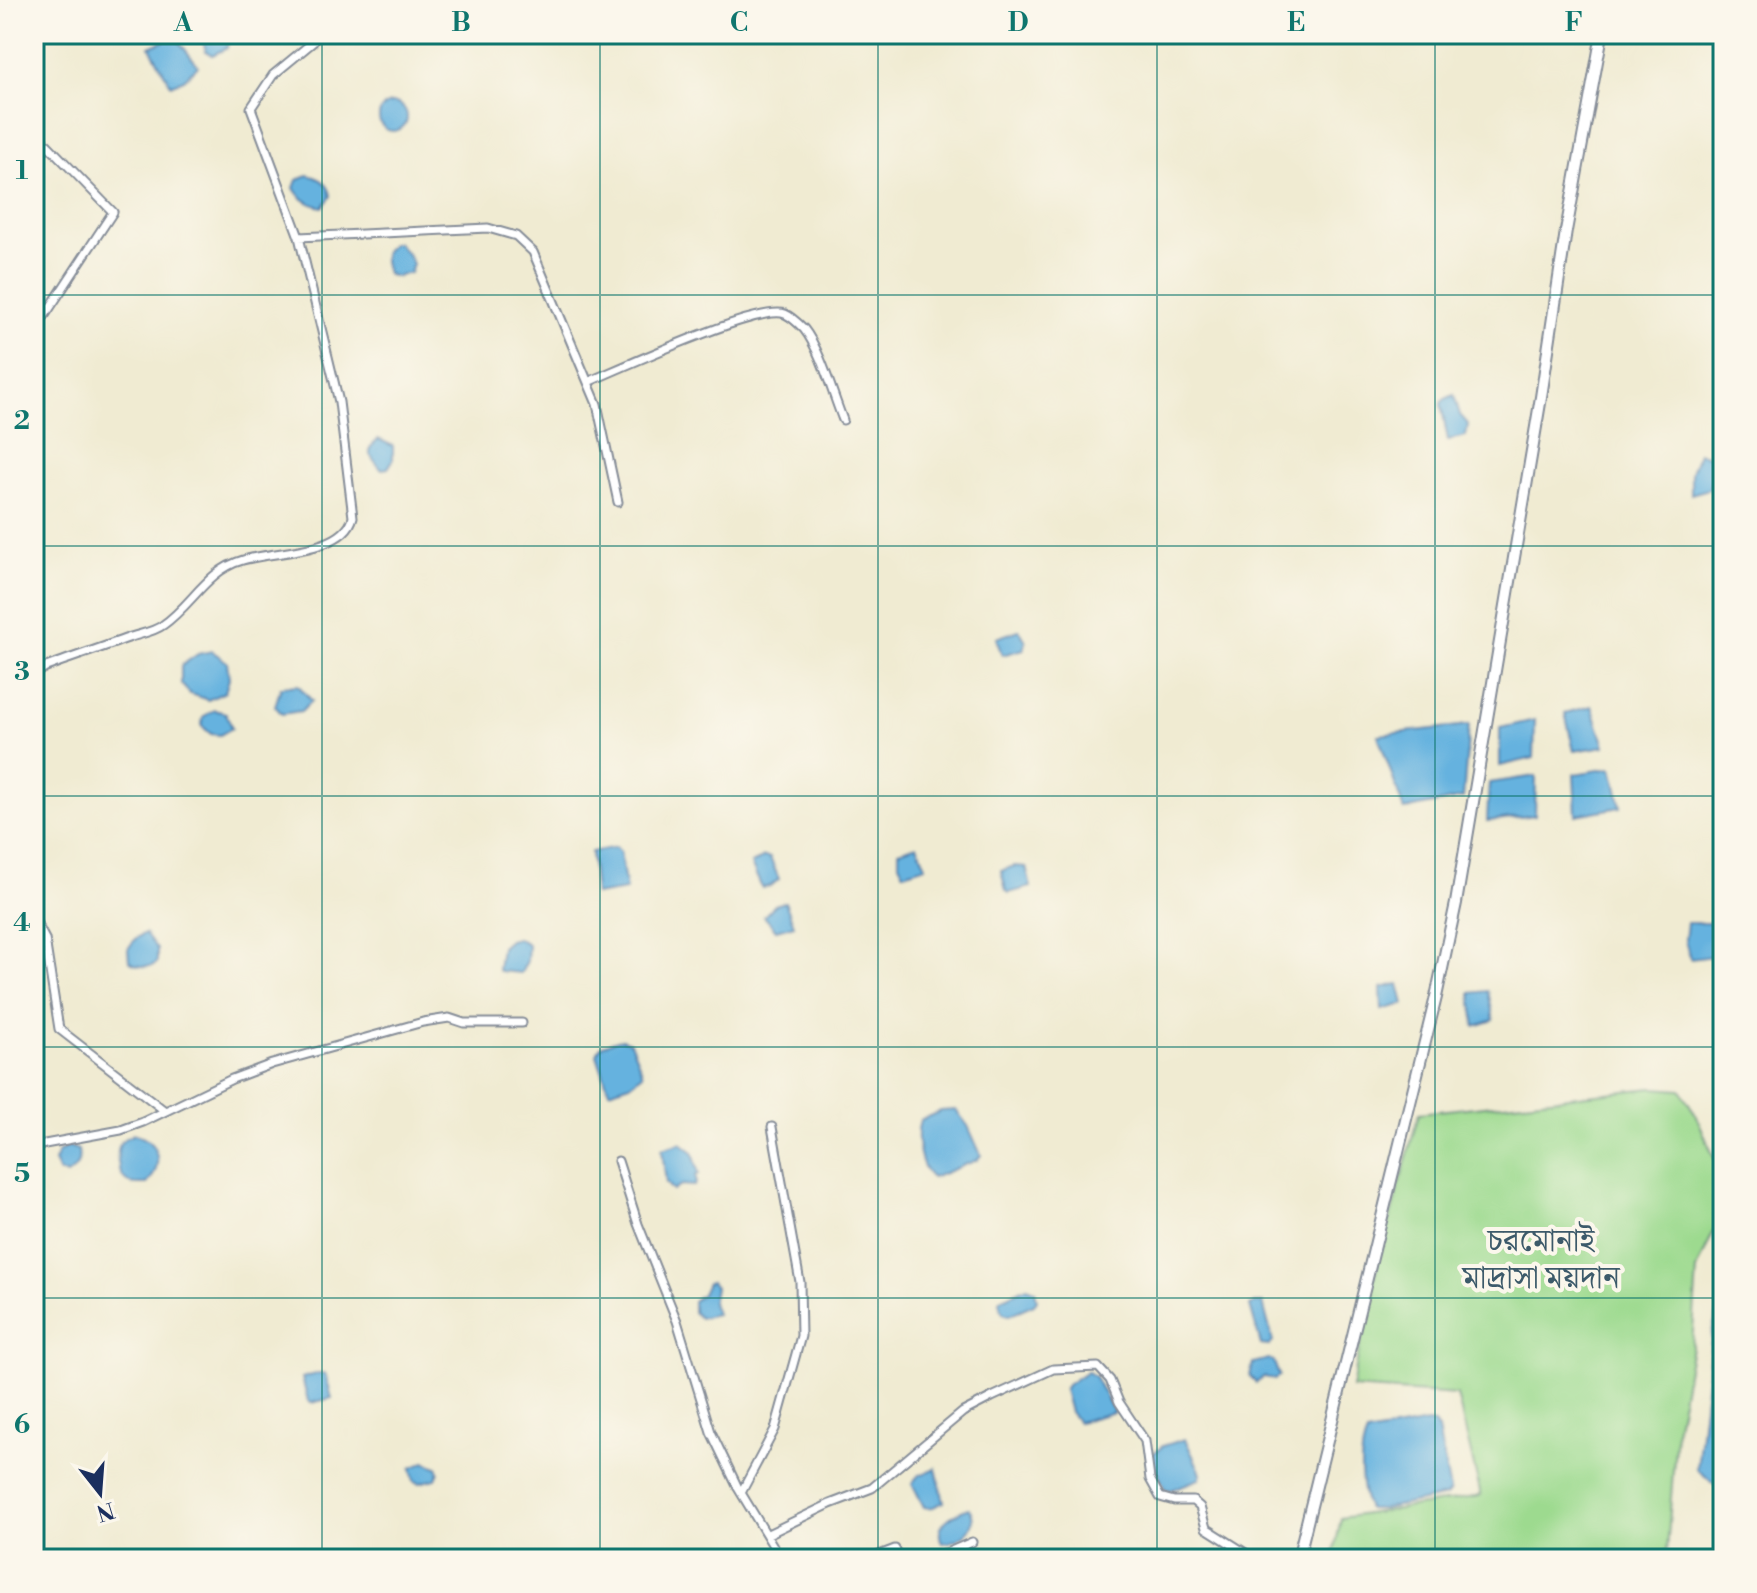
<svg xmlns="http://www.w3.org/2000/svg" width="1757" height="1593" font-family="'Libre Bodoni','Noto Serif Bengali',serif">
<rect width="100%" height="100%" fill="#fbf7ec"/>
<filter id="ink" filterUnits="userSpaceOnUse"><feTurbulence type="fractalNoise" baseFrequency=".0125" numOctaves="2"/><feDisplacementMap in="SourceGraphic" scale="16" xChannelSelector="R" yChannelSelector="G"/><feConvolveMatrix kernelMatrix="1 2 1 2 8 2 1 2 1" color-interpolation-filters="sRGB"/></filter>
<filter id="wash" filterUnits="userSpaceOnUse"><feTurbulence type="fractalNoise" baseFrequency=".006" numOctaves="4" result="noise"/><feDisplacementMap in="SourceGraphic" scale="32" xChannelSelector="R" yChannelSelector="G"/><feGaussianBlur stdDeviation="1.8" result="paint"/><feColorMatrix in="noise" values="0 0 0 0 0 0 0 0 0 0 0 0 0 0 0 0 0 1.4 0 .05"/><feComposite in="paint" operator="in"/></filter>
<g filter="url(#wash)">
<rect width="100%" height="100%" fill="#f0ebd2"/>
<path fill="#9dda8f" stroke="#5c8476" stroke-width="2" d="M 1653,1088 L 1681,1090 L 1697,1117 L 1723,1179 L 1723,1209 L 1697,1270 L 1692,1347 L 1676,1431 L 1667,1551 L 1577,1559 L 1333,1559 L 1341,1518 L 1481,1496 L 1457,1395 L 1352,1388 L 1370,1292 L 1419,1113 Z"/>
<path fill="#65b2df" stroke="#40709e" stroke-width="2" d="M 201,34 L 229,34 L 227,48 L 212,55 L 206,51 Z
M 175,36 L 198,66 L 184,79 L 171,85 L 150,47 Z
M379 117a14 14 0 1 1 28 0a14 14 0 1 1-28 0Z
M 307,175 C 319,177 329,183 331,196 L 323,207 C 311,205 300,199 294,188 L 297,180 Z
M 392,243 L 397,243 L 407,253 L 413,264 L 410,273 L 395,277 L 387,274 C 383,261 381,252 392,243 Z
M 1454,395 L 1460,415 L 1468,424 L 1466,436 L 1448,440 L 1441,404 L 1443,400 Z
M 378,439 L 393,446 L 393,460 L 388,468 L 381,469 L 370,455 L 370,448 Z
M 1699,453 L 1713,457 L 1716,471 L 1709,489 L 1691,494 L 1691,472 Z
M 1019,630 L 1026,641 L 1024,649 L 1002,655 L 996,638 Z
M 212,651 L 227,662 L 229,679 L 225,692 L 208,700 L 190,694 L 181,684 L 181,666 L 198,654 Z
M 298,685 L 312,701 L 301,711 L 282,714 L 275,706 L 281,687 Z
M 1592,706 L 1605,746 L 1574,751 L 1565,713 Z
M 214,710 L 226,713 L 232,728 L 220,735 L 211,734 L 202,726 L 203,717 Z
M 1535,720 L 1534,758 L 1500,766 L 1500,728 Z
M 1469,725 L 1463,798 L 1404,810 L 1378,735 Z
M 1612,768 L 1621,807 L 1576,815 L 1574,774 Z
M 1536,776 L 1535,815 L 1487,821 L 1489,783 Z
M 917,845 L 926,866 L 904,873 L 899,863 L 899,851 Z
M 616,847 L 620,852 L 626,890 L 595,895 L 591,852 Z
M 764,857 L 770,858 L 779,879 L 771,886 L 762,888 L 751,864 Z
M 1014,866 L 1026,867 L 1031,887 L 1009,893 L 1006,890 L 1001,871 Z
M 785,902 L 794,925 L 776,930 L 764,916 L 775,905 Z
M 1687,923 L 1719,923 L 1723,955 L 1690,959 L 1685,940 Z
M 145,933 L 157,949 L 157,963 C 149,969 136,966 129,961 L 128,949 L 135,939 Z
M 517,938 L 528,944 L 527,961 L 521,973 L 500,971 L 498,970 L 501,947 L 509,940 Z
M 1399,984 L 1404,1004 L 1382,1010 L 1381,988 Z
M 1488,991 L 1494,1020 L 1475,1026 L 1471,993 Z
M 622,1039 L 630,1042 L 643,1074 L 630,1084 L 609,1091 L 597,1055 C 599,1043 611,1042 622,1039 Z
M 956,1110 L 968,1126 L 981,1155 L 977,1160 L 932,1178 C 919,1166 915,1137 920,1120 L 941,1111 Z
M 134,1134 C 160,1142 164,1165 147,1184 C 140,1184 133,1185 128,1182 C 117,1175 114,1149 123,1140 C 126,1137 130,1136 134,1134 Z
M 681,1143 L 693,1152 L 699,1174 L 696,1175 L 696,1183 L 694,1186 L 682,1185 L 673,1191 L 666,1183 L 662,1149 Z
M 68,1146 L 78,1150 C 80,1163 77,1168 67,1175 L 59,1172 L 54,1162 L 58,1153 Z
M 711,1282 L 715,1287 L 712,1303 L 716,1314 L 699,1318 L 693,1312 L 693,1301 L 702,1294 L 707,1283 Z
M 1027,1287 L 1035,1290 L 1037,1300 L 1034,1304 L 1009,1315 L 1003,1313 L 999,1302 L 1000,1299 Z
M 1723,1295 L 1723,1491 L 1697,1469 L 1712,1332 Z
M 1255,1303 L 1263,1303 L 1273,1342 L 1269,1346 L 1261,1345 L 1250,1306 Z
M 1269,1359 L 1274,1362 L 1279,1376 L 1275,1379 L 1264,1377 L 1256,1383 L 1250,1376 L 1253,1363 Z
M 1087,1371 L 1095,1377 L 1114,1412 L 1078,1422 L 1070,1412 L 1064,1390 L 1067,1385 Z
M 316,1374 L 325,1374 L 332,1398 L 311,1403 L 308,1401 L 302,1378 Z
M 1427,1423 L 1434,1424 L 1438,1430 L 1450,1491 L 1446,1496 L 1382,1509 L 1368,1509 C 1360,1490 1358,1453 1367,1434 Z
M 1185,1439 L 1201,1473 L 1199,1479 L 1171,1490 L 1165,1489 L 1150,1456 L 1163,1446 Z
M 425,1462 L 437,1467 L 439,1472 L 436,1479 L 420,1483 L 414,1481 L 411,1468 Z
M 936,1468 L 944,1502 L 931,1508 L 924,1507 L 912,1483 L 918,1476 Z
M 969,1508 C 981,1528 960,1542 942,1543 C 933,1524 953,1514 969,1508 Z"/>
</g>
<g filter="url(#ink)">
<g fill="none" stroke-linecap="round" stroke-linejoin="round">
<defs>
<path id="minor" d="M 34,131 L 113,212 L 34,332
M 299,237 L 488,228 L 516,236 L 533,252 L 597,404 L 618,502
M 588,382 C 619,369 759,304 785,314 C 790,316 800,325 804,329 C 820,349 833,395 843,420
M 34,674 L 46,667 C 73,657 101,648 128,638 C 139,634 154,632 163,625 C 192,605 207,570 243,560 C 273,551 344,553 353,517 L 339,402 L 299,237 L 251,108 L 273,75 L 313,42 L 316,34
M 34,918 L 45,939 L 59,1029 L 165,1111
M 34,1146 L 121,1130 L 143,1122 L 232,1079 L 272,1064 L 423,1022 L 449,1018 L 464,1023 L 522,1023
M 618,1161 L 638,1224 L 677,1321 L 711,1432 L 738,1488 L 781,1559
M 741,1493 L 775,1429 L 801,1336 L 800,1282 L 772,1127
M 768,1534 L 830,1504 L 872,1488 L 963,1412 L 992,1397 L 1053,1369 L 1098,1367 L 1110,1380 L 1119,1402 L 1145,1441 L 1150,1479 L 1160,1497 L 1174,1501 L 1193,1501 L 1200,1507 L 1206,1528 L 1255,1559
M 869,1559 L 895,1549 L 900,1559
M 932,1559 L 972,1542"/>
<path id="secondary" d="M 1298,1559 L 1436,997 L 1456,903 L 1541,397 L 1566,231 L 1602,34"/>
</defs>
<use href="#minor" stroke="#868d98" stroke-width="11"/>
<use href="#secondary" stroke="#868d98" stroke-width="14"/>
<use href="#minor" stroke="#fff" stroke-width="7"/>
<use href="#secondary" stroke="#fff" stroke-width="10"/>
</g>
</g>
<path fill="none" stroke="#0f766e" stroke-width="2" stroke-opacity="0.55" d="M 322,34 L 322,1559M 600,34 L 600,1559M 878,34 L 878,1559M 1157,34 L 1157,1559M 1435,34 L 1435,1559M 34,295 L 1723,295M 34,546 L 1723,546M 34,796 L 1723,796M 34,1047 L 1723,1047M 34,1298 L 1723,1298"/>
<g text-anchor="middle" dominant-baseline="central" stroke-width="8" stroke-linejoin="round" paint-order="stroke">
<g font-size="32" fill="#3c5a6a" stroke="#fbf7ec">
<text x="1541" y="1241">চরমোনাই<tspan x="1541" dy="37">মাদ্রাসা ময়দান</tspan></text>
</g>
</g>
<rect width="1757" height="1593" fill="none" stroke="#fbf7ec" stroke-width="88"/>
<g transform="translate(100 1493) rotate(163)" stroke="#fbf7ec" stroke-width="6" paint-order="stroke">
<path d="M0-6L14 30L0 20L-14 30Z" fill="#1b2f5e"/>
<text y="-12" font-size="22" font-weight="bold" text-anchor="middle" fill="#1b2f5e">N</text>
</g>
<rect x="44" y="44" width="1669" height="1505" fill="none" stroke="#0f766e" stroke-width="3"/>
<g font-size="26" text-anchor="middle" font-weight="bold" fill="#0f766e">
<text x="183" y="31">A</text>
<text x="461" y="31">B</text>
<text x="739" y="31">C</text>
<text x="1018" y="31">D</text>
<text x="1296" y="31">E</text>
<text x="1574" y="31">F</text>
<text x="22" y="179">1</text>
<text x="22" y="429">2</text>
<text x="22" y="680">3</text>
<text x="22" y="931">4</text>
<text x="22" y="1182">5</text>
<text x="22" y="1433">6</text>
</g>
</svg>
